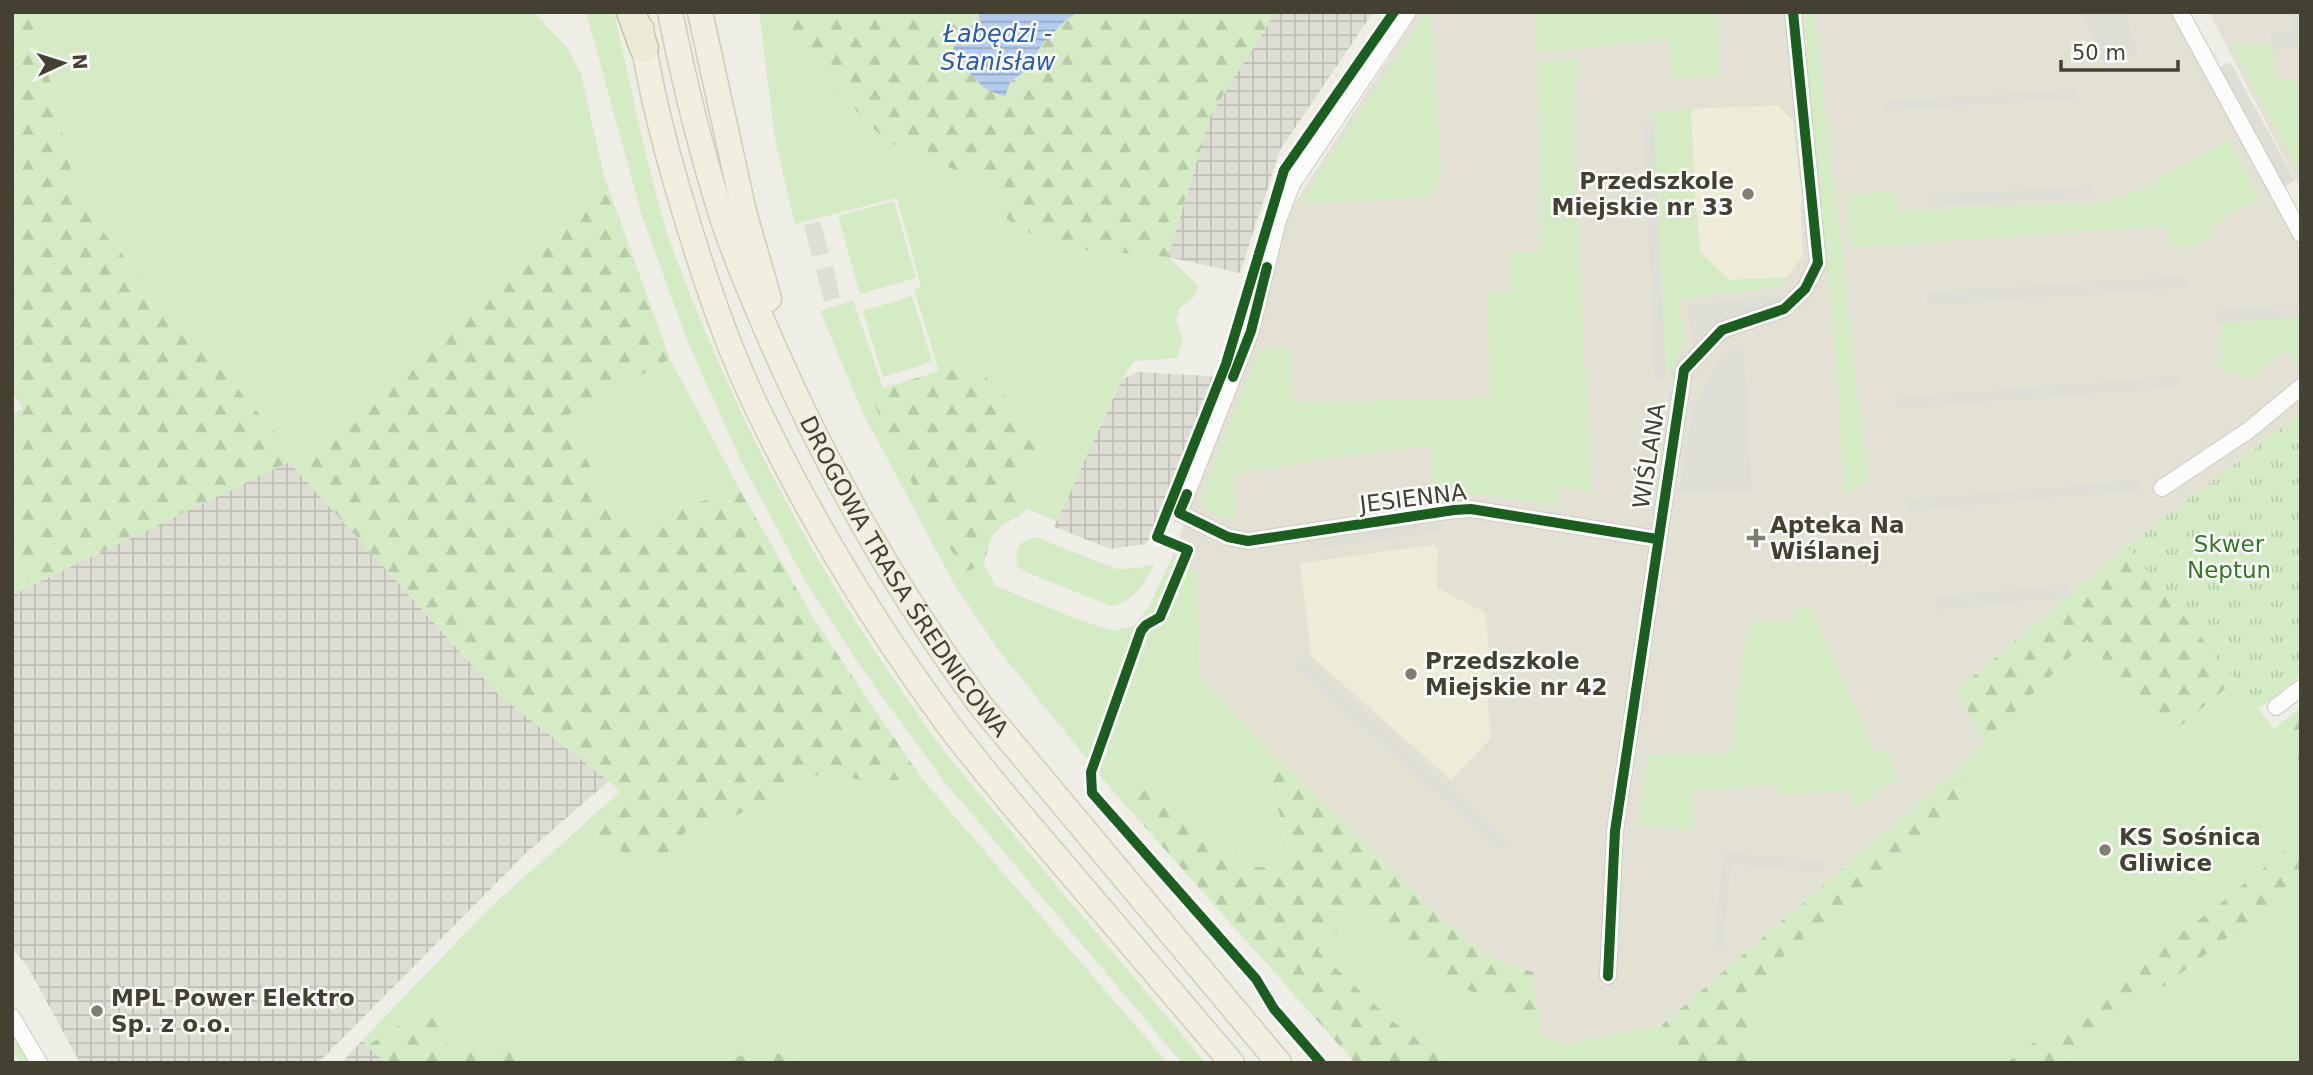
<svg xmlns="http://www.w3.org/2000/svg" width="2313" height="1075" font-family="'DejaVu Sans',sans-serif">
<defs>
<pattern id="industrial-grid" width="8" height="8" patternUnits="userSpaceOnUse" patternTransform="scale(1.75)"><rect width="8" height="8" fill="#deddd4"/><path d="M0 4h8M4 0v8" fill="none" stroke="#c0bfb6"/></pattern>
<pattern id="forest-firs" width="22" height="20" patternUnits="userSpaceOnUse" patternTransform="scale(1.75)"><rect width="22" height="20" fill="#d4ebc5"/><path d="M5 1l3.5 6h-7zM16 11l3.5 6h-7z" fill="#b7cbaa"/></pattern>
<pattern id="park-tufts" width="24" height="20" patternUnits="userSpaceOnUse" patternTransform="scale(1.75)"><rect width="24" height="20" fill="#d4ebc5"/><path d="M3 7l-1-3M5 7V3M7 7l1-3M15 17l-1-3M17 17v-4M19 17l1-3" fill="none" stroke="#b7cbaa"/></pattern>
<pattern id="water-rules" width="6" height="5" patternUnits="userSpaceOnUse" patternTransform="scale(1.75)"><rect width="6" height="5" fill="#b5ccef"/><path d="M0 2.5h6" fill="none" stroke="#95a7c2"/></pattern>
</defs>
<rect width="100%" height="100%" fill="#eeeee6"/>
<path fill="#e3e1d3" d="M 1419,12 L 2176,12 L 2301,236 L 2301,413 L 2127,546 L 1957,690 L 1984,742 L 1957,769 L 1662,1025 L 1567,1044 L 1541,1034 L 1533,972 L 1488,957 L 1443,920 L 1260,741 L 1200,678 L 1198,574 L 1171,559 L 1246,358 L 1276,250 L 1291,209 Z
M 2209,12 L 2301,12 L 2301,190 Z"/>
<path fill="url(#industrial-grid)" d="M 1276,12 L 1373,12 L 1280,150 L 1240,273 L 1168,257 L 1211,114 Z
M 1138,372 L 1208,376 L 1214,378 L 1152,535 L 1145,544 L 1111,549 L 1054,527 L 1122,379 Z
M 289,462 L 500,696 L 609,781 L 526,853 L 318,1063 L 80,1063 L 29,969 L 12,948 L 12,595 Z
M 362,1041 L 367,1046 L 386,1063 L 341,1063 Z"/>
<path fill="#edecd8" d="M 1778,105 L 1793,121 L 1802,198 L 1800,204 L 1803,256 L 1786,278 L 1729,280 L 1700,252 L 1694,189 L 1691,109 Z
M 1433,545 L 1438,550 L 1437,588 L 1486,613 L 1492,692 L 1487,692 L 1491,738 L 1451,780 L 1311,656 L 1300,563 Z"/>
<path fill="#d4ebc5" d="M 32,12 L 534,12 L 567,48 L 581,74 L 604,176 L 297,458 L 79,204 Z
M 586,12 L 614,12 C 629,77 642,144 660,208 C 672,254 692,298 710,342 C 773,492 851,623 946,754 L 1206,1063 L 1182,1063 L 943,780 L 858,663 L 804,579 L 741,461 L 687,340 L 642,216 Z
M 759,12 L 797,12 L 789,43 L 890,145 L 916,142 L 950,168 L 983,181 L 1008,220 L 1052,247 L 1168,257 L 1199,286 L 1193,298 L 1180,308 L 1176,320 L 1183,339 L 1177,358 L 1135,361 L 1122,379 L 1057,521 L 1027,509 L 1020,515 L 1011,484 L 1040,452 L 956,366 L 939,371 L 914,289 L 921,287 L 897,198 L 795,224 L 775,140 Z
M 937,12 L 979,12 L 979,19 L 970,27 L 960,29 Z
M 1426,12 L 1431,12 L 1442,173 C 1438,188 1434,192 1420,198 L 1301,204 L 1310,186 Z
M 1535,12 L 1718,12 L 1720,75 L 1671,80 L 1669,39 L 1537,53 Z
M 1799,12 L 1815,12 L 1868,483 L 1844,493 L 1832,304 L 1824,257 Z
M 2268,42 L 2273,52 L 2275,79 L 2295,78 L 2297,92 L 2301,92 L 2301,176 L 2231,45 Z
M 1579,58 L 1573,122 L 1592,493 L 1561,485 L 1559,505 L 1477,494 L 1434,500 L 1431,446 L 1371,452 L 1233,474 L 1236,520 C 1219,518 1208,514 1200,499 L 1257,355 C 1268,343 1276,347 1290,351 L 1293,402 L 1471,399 L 1490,396 L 1487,293 L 1510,290 L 1509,253 L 1542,251 L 1537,62 Z
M 1691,109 L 1694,189 L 1700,252 L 1729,280 L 1786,278 L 1781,287 L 1680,299 L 1685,343 L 1666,378 L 1653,113 Z
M 2229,140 L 2259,199 L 2209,228 L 2211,239 L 2172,252 L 2165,226 L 1851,248 L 1847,196 L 1895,191 L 1899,211 L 2101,202 L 2138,191 Z
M 894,201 L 916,278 L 860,294 L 838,216 Z
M 912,296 L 932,362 L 883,377 L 863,311 Z
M 853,300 L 883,388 L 874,403 L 907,475 L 964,571 L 984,565 L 996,586 L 1071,617 L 1113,631 L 1134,626 L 1150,605 L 1171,559 L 1198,573 L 1200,678 L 1260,741 L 1290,854 L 1280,869 L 1252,866 L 1211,829 L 1156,785 L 1119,798 L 1000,652 L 954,584 L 863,413 L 820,311 Z
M 2301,317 L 2301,361 L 2297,364 L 2286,351 L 2246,381 L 2215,365 L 2221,356 L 2221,322 Z
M 670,359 L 739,488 L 624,529 L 564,416 Z
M 1035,537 L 1117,569 L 1138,568 L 1155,564 C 1144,582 1134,603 1111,606 L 1023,571 L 1017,566 C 1015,549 1018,541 1035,537 Z
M 12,569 L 33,585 L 12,595 Z
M 1811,607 L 1875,754 L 1886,750 L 1899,779 L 1853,808 L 1853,791 L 1778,794 L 1777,784 L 1693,791 L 1694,831 L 1638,825 L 1648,754 L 1732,753 L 1742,654 L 1751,622 L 1794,622 L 1794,609 Z
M 2087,640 L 2168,735 L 2236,680 L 2301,763 L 2301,1063 L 2063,1063 L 2235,933 L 2216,907 L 2006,1063 L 1756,1063 L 1747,1013 L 1785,954 L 1977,793 L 1957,769 Z
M 822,773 L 868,781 L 922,779 L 1168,1063 L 805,1063 L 802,1057 L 752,1051 L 722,1063 L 525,1063 L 516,1047 L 452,1053 L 399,1025 L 367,1046 L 362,1041 L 487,910 L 566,840 L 613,844 L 633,861 L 667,854 L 692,824 L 737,815 Z
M 1363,904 L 1440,978 L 1507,1007 L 1541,1034 L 1567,1044 L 1662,1025 L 1693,1063 L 1452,1063 L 1392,1021 L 1317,950 Z
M 12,1036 L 30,1063 L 20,1063 L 12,1050 Z"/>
<path fill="url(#forest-firs)" d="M 12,12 L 34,13 L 79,204 L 297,458 L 604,176 L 670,359 L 564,417 L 624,529 L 739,488 L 815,621 L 922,779 L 868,781 L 822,773 L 737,815 L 692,824 L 667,854 L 633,861 L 613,844 L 566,840 L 620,792 L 609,781 L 500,696 L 289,462 L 33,585 L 12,569 L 12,415 L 23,408 L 12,392 Z
M 797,12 L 937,12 L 960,29 L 952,54 L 1010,82 C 1029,69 1030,59 1043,43 C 1053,31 1065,21 1078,12 L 1276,12 L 1211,114 L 1168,257 L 1052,247 L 1008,220 L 983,181 L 950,168 L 916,143 L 890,145 L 789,43 Z
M 956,366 L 987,378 L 1028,418 L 1040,452 L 1011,484 L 1020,515 C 989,533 992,532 984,565 L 964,572 L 907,475 L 873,402 L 883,388 Z
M 2127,546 L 2236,680 L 2168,736 L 2087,640 L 1984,742 L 1957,690 Z
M 2300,708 L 2301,709 L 2301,763 L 2274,729 Z
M 1260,741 L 1443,920 L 1488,957 L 1533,972 L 1541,1034 L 1507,1007 L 1440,978 L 1363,904 L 1318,951 L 1392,1021 L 1452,1063 L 1355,1063 L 1119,798 L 1156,785 L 1211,829 L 1252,866 L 1280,869 L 1290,853 Z
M 1957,769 L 1977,793 L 1785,954 L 1747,1013 L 1756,1063 L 1693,1063 L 1662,1025 Z
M 2301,838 L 2301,882 L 2063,1063 L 2006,1063 L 2216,907 Z
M 431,1015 L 452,1053 L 517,1047 L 525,1063 L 386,1063 L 367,1046 L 399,1025 Z
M 752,1051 L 803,1057 L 805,1063 L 722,1063 Z"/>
<path fill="url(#park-tufts)" d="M 2301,413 L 2301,675 L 2259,709 L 2127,546 Z"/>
<path fill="#deddd6" d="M 2082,12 L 2124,12 L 2138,53 L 2126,57 L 2117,65 L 2106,69 Z
M 2291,12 L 2301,12 L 2301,47 L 2273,50 L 2270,34 L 2292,30 Z
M 2230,62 L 2295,180 L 2284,187 L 2219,68 Z
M 2077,89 L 2078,98 L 1884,111 L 1884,102 Z
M 1643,124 L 1654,124 L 1666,378 L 1655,379 Z
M 2092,186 L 2093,197 L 1934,206 L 1933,195 Z
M 820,221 L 829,253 L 812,257 L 804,225 Z
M 833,266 L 840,297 L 824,302 L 816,270 Z
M 2186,276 L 2186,288 L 1927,305 L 1927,292 Z
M 1778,295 L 1782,300 L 1723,323 L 1693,345 L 1687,306 Z
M 2301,305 L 2301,317 L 2216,323 L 2216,310 Z
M 1743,342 L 1752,491 L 1679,493 L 1693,409 L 1717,363 Z
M 2179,376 L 2179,387 L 1897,409 L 1896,398 Z
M 2141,480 L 2142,490 L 1907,511 L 1906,500 Z
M 1441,522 L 1443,531 L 1312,550 L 1311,541 Z
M 2067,585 L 2069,597 L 1936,610 L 1935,597 Z
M 1302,657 L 1508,841 L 1501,850 L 1294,666 Z
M 1723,852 L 1825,861 L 1824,873 L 1731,864 L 1723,949 L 1714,948 Z"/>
<path fill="url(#water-rules)" d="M 979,12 L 1078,12 L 1065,21 L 1043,43 L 1025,71 L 1010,82 L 1005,97 L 984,88 L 952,53 L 960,29 L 970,27 L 979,19 Z"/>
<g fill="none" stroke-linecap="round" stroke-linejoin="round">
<defs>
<path id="street" d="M 1408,12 L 1292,184 L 1278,220 L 1251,331 L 1179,513 L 1228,537 L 1248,541 L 1454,510 L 1471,509 L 1657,539
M 2180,12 L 2301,234
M 2162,488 L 2249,430 L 2301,387
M 2276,707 L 2301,688
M 1608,976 L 1615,831 L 1684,370 L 1722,330 L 1784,309 L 1805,289 L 1818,263 L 1793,12
M 12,1017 L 39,1063"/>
<g id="primary">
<path id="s1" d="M 670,12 C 684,81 701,151 722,217 C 736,261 755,303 773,345 C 829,473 898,593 981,706 L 1279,1063"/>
<path d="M 700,12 L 744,212 L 769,299"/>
<path d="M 641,28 C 649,84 663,139 679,193 C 703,275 730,357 769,432 C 820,535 882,635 950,727 C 987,776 1027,822 1066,868 C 1121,933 1176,998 1232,1063"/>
</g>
<path id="highway" d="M 631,12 L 644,48"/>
</defs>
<use href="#street" stroke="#ccccc4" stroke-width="18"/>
<use href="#primary" stroke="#d1cfb3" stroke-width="27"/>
<use href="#highway" stroke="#c8c2a0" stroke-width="31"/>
<use href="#street" stroke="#fcfcfb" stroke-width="16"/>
<use href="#primary" stroke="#f0efe2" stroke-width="24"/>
<use href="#highway" stroke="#ebe9d7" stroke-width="28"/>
<defs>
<path id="cycleway" d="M 1233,377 L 1251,331 L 1267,267
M 1187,494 L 1179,513 L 1228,537 L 1248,541 L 1454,510 L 1471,509 L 1657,539
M 1608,976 L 1615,831 L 1684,370 L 1722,330 L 1784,309 L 1805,289 L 1818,263 L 1793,12
M 1321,1063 L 1274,1009 L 1256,979 L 1092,793 L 1091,772 L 1141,631 L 1146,625 L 1160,617 L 1188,550 L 1157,537 L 1226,364 L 1284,170 L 1394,12"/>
</defs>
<use href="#cycleway" stroke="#fff" stroke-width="15"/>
<use href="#cycleway" stroke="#1b5e20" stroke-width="10"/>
</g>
<g fill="#807e72" stroke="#fff" stroke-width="2.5">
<circle cx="1748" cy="194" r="7"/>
<path d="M1752.5 527.5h7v7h7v7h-7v7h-7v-7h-7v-7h7z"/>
<circle cx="1411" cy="674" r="7"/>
<circle cx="2105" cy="850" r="7"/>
<circle cx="97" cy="1011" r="7"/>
</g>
<g text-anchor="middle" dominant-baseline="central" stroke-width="5" stroke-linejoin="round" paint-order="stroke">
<g font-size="23" font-weight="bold" fill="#444133" stroke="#fff" text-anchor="start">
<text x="1734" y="181" text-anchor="end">Przedszkole<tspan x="1734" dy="26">Miejskie nr 33</tspan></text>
<text x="1770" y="525">Apteka Na<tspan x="1770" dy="26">Wiślanej</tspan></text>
<text x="1425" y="661">Przedszkole<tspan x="1425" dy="26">Miejskie nr 42</tspan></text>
<text x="2119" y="837">KS Sośnica<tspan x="2119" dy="26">Gliwice</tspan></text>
<text x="111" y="998">MPL Power Elektro<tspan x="111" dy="26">Sp. z o.o.</tspan></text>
</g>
<g font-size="23" fill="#444133" stroke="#fff">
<text transform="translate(1649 456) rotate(-81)">WIŚLANA</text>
<text transform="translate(1413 498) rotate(-7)">JESIENNA</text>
<text stroke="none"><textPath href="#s1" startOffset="616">DROGOWA TRASA ŚREDNICOWA</textPath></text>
</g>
<g font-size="23" fill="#327825" stroke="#fff">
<text x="2229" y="544">Skwer<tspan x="2229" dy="26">Neptun</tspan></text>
</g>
<g font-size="24" font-style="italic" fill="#295bb4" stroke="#fff">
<text x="998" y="34">Łabędzi -<tspan x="998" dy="28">Stanisław</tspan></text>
</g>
</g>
<rect width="2313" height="1075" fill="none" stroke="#444133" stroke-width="28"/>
<g transform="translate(63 63) rotate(86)" stroke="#ffffff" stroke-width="5" paint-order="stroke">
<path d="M0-5L12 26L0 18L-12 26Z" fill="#444133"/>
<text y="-10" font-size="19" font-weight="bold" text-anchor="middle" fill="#444133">N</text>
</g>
<path d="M2061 60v10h117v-10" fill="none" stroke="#444133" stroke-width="3.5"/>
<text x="2072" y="60" font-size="21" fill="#444133" stroke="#ffffff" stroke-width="5" paint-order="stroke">50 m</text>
</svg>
